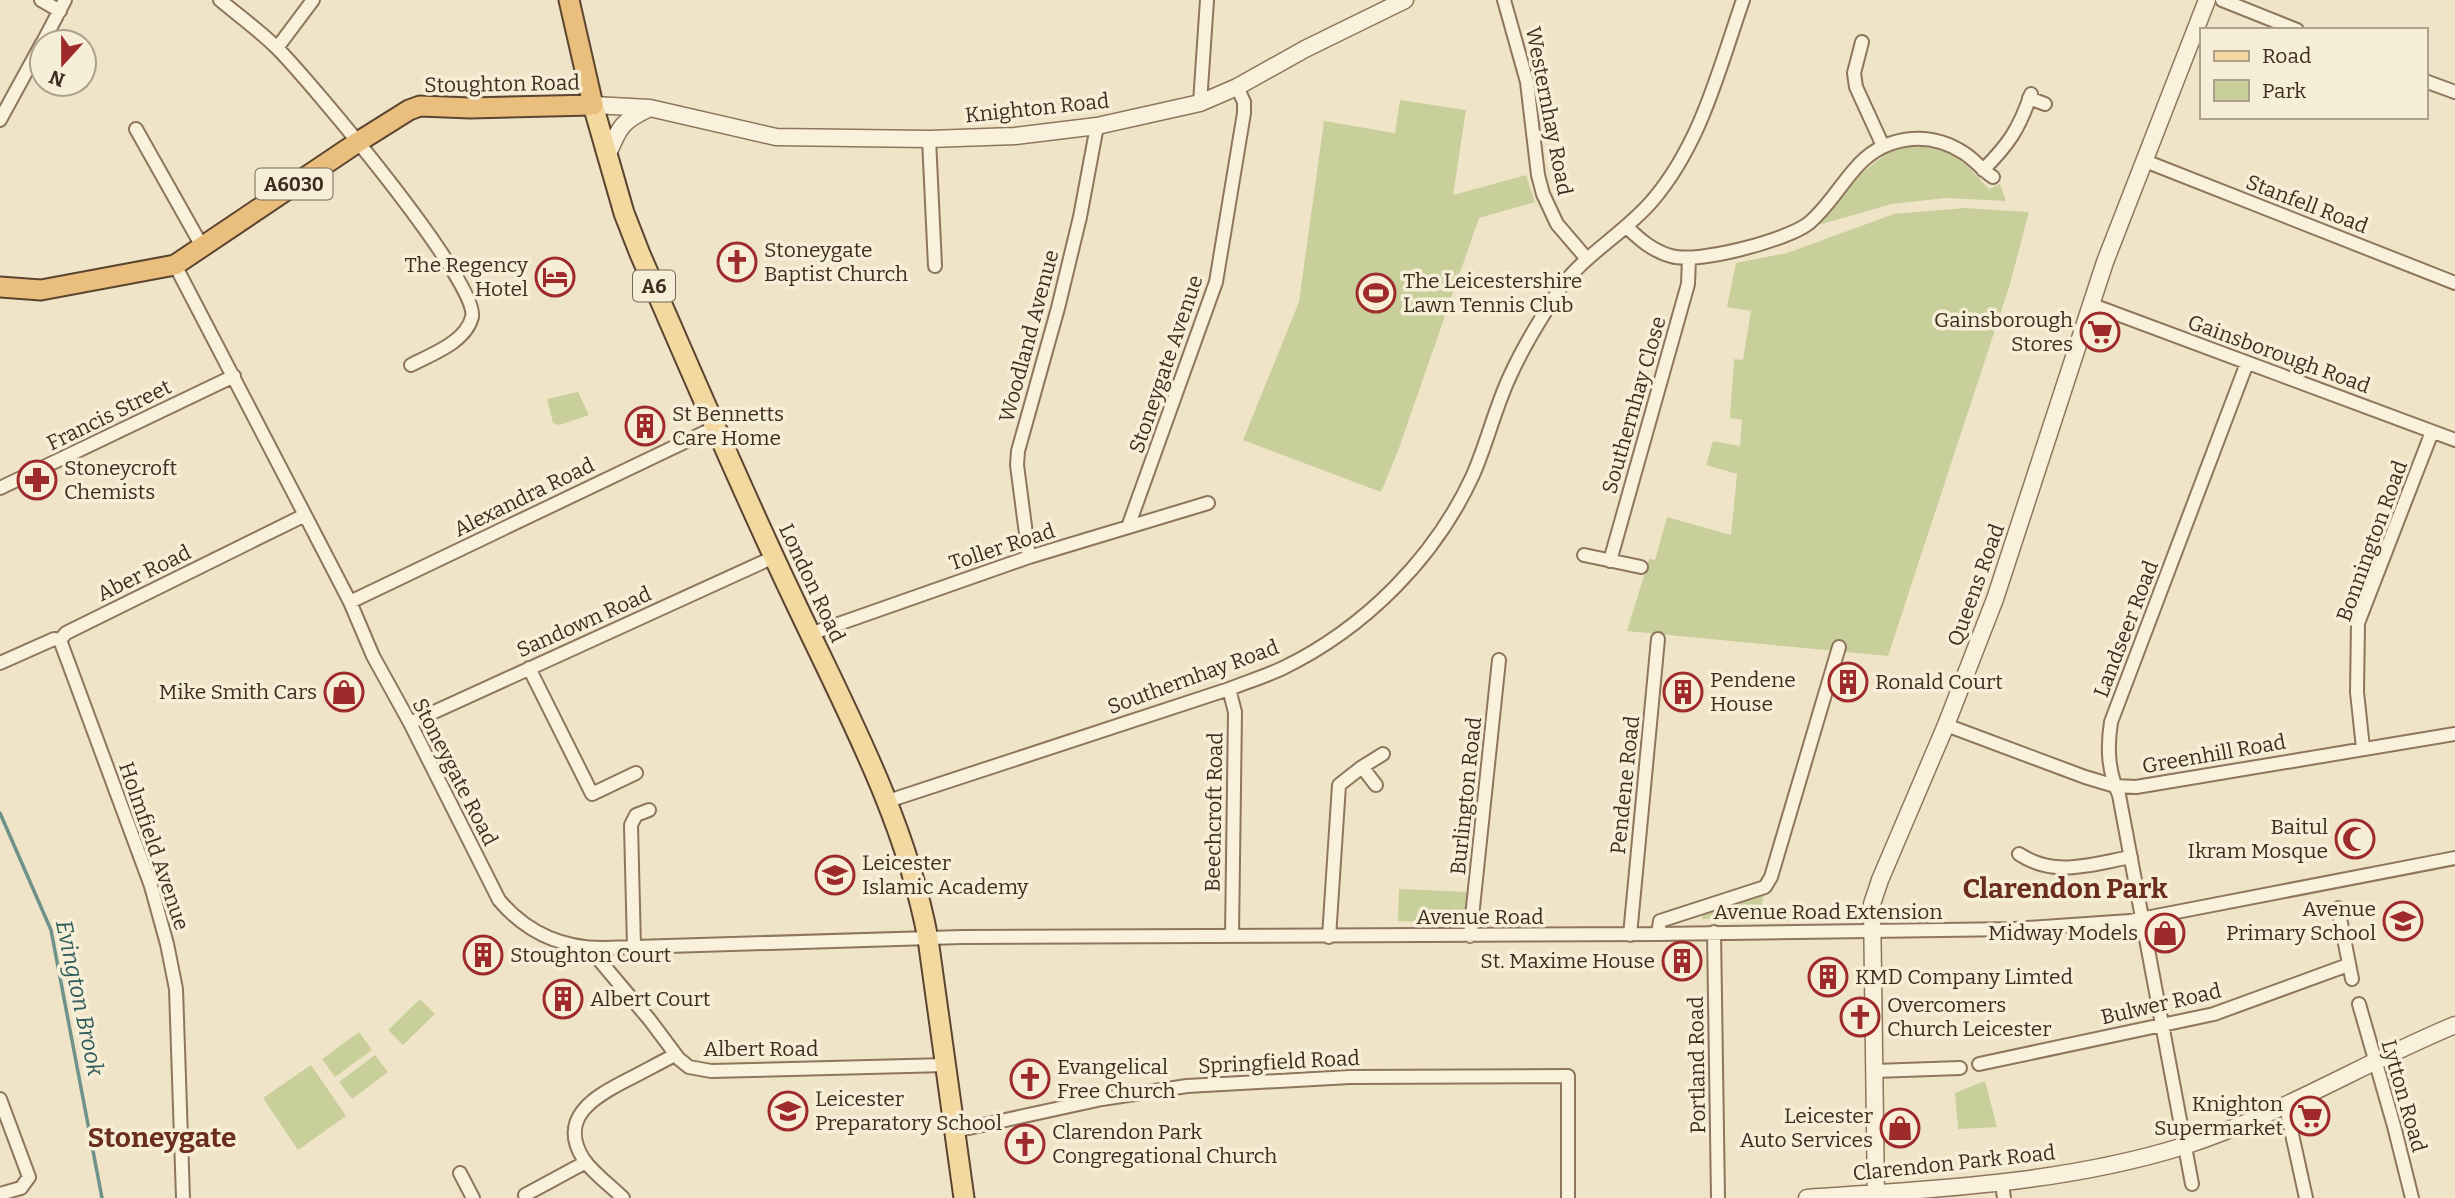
<svg xmlns="http://www.w3.org/2000/svg" width="2455" height="1198" font-family="Bitter,serif">
<rect width="100%" height="100%" fill="#f0e4c8"/>
<path fill="#c9cf9b" d="M 1400,100 L 1466,110 L 1453,195 L 1526,175 L 1535,202 L 1479,218 L 1398,451 L 1381,492 L 1243,440 L 1299,302 L 1324,121 L 1395,133 Z
M 1912,146 C 1954,148 1962,160 1989,189 L 2000,184 L 2006,201 L 1946,198 L 1892,204 L 1822,224 L 1819,223 L 1859,175 L 1890,151 Z
M 1965,208 L 2029,212 L 2010,284 L 1888,656 L 1627,631 L 1649,559 L 1655,560 L 1667,517 L 1731,535 L 1737,474 L 1706,465 L 1713,441 L 1740,446 L 1742,420 L 1730,418 L 1734,359 L 1743,360 L 1751,311 L 1727,307 L 1736,263 L 1787,253 L 1894,214 Z
M 578,392 L 589,415 L 559,425 L 553,423 L 547,399 Z
M 1399,889 L 1468,892 L 1467,924 L 1398,921 Z
M 1764,894 L 1761,907 L 1752,907 L 1752,918 L 1702,919 L 1702,914 Z
M 420,999 L 435,1014 L 403,1045 L 388,1030 Z
M 359,1032 L 372,1050 L 335,1077 L 322,1059 Z
M 375,1055 L 388,1072 L 352,1099 L 339,1082 Z
M 311,1065 L 346,1116 L 298,1150 L 263,1098 Z
M 1985,1081 L 1997,1127 L 1958,1129 L 1955,1093 Z"/>
<g fill="none" stroke-linecap="round" stroke-linejoin="round">
<path stroke="#6f938a" stroke-width="3.5" d="M 0,813 L 51,930 L 102,1198"/>
<defs>
<path id="minor" d="M 41,0 L 60,11
M 220,0 C 239,16 260,31 277,48 C 309,80 480,283 472,317 C 466,342 432,354 411,365
M 1504,0 L 1527,82 L 1538,175 L 1543,194 L 1557,224 L 1587,259
M 2222,0 L 2297,30
M 43,42 L 65,0
M 1862,42 L 1854,73 L 1856,87 L 1883,146
M 277,48 L 313,0
M 2425,81 L 2455,92
M 2029,98 L 2045,104
M 1200,103 L 1207,0
M 0,120 L 42,43
M 136,129 L 203,248
M 929,139 L 935,266
M 2145,161 L 2455,283
M 1983,170 C 2009,144 2019,129 2031,94
M 1627,227 C 1640,240 1653,251 1671,256 C 1698,264 1788,240 1809,223 C 1827,208 1839,187 1854,170 C 1882,136 1927,129 1964,153 C 1975,160 1982,170 1993,177
M 175,265 L 305,515 L 350,602 L 373,656 L 410,723 L 499,900 C 526,932 560,948 603,948 L 962,937 L 1658,934 L 1660,921 L 1765,887 L 1771,877 L 1839,647
M 2090,304 L 2455,440
M 0,488 L 234,376
M 1128,527 L 1216,282 L 1244,113 L 1244,102 L 1237,87
M 1584,555 L 1641,567
M 1029,557 L 1017,465 L 1018,451 L 1058,308 L 1080,217 L 1097,126
M 1610,561 L 1688,284 L 1689,258
M 350,602 L 716,427
M 810,634 L 1029,557 L 1208,503
M 60,640 L 151,886 L 167,944 L 176,989 L 183,1198
M 0,663 L 54,639 L 60,640 L 66,633 L 305,515
M 529,668 L 592,794 L 636,773
M 1229,689 L 1235,712 L 1232,936
M 410,723 L 774,557
M 1946,725 L 2085,777 L 2115,786 L 2136,787 L 2455,734
M 2363,748 L 2357,692 L 2358,623 L 2432,432
M 1362,767 L 1376,785
M 885,802 L 1229,689 C 1247,682 1266,676 1283,668 C 1365,628 1435,558 1473,475 C 1487,443 1495,408 1510,376 C 1523,347 1540,320 1557,293 C 1581,256 1623,235 1652,201 C 1701,144 1719,69 1743,0
M 2019,854 C 2055,878 2092,864 2131,857
M 2338,908 L 2352,979
M 1714,932 L 1718,1198
M 1658,934 L 2014,929 L 2130,921 L 2455,858
M 1630,935 L 1658,639
M 1470,936 L 1499,660
M 1329,937 L 1339,785 L 1362,767 L 1383,754
M 634,947 L 631,825 L 636,815 L 649,810
M 589,948 L 649,1019 L 679,1059 L 689,1067 L 711,1071 L 946,1065
M 2359,1004 L 2394,1126 L 2412,1198
M 1979,1064 L 2214,1014 L 2348,965
M 1875,1071 L 1960,1068
M 0,1099 L 29,1177 L 21,1188 L 0,1194
M 2286,1107 L 2306,1198
M 955,1131 L 1102,1099 L 1187,1086 L 1350,1077 L 1568,1076 L 1568,1198
M 460,1173 L 473,1198
M 2002,1184 L 2004,1198
M 2192,1184 L 2119,795 C 2108,771 2107,748 2111,722 L 2247,363
M 525,1195 L 586,1162
M 623,1198 C 611,1186 594,1174 584,1160 C 557,1118 594,1097 627,1080 C 643,1072 659,1063 675,1055"/>
<path id="tertiary" d="M 593,105 L 650,108 L 776,137 L 929,139 L 1015,136 L 1097,126 L 1200,103 L 1237,87 L 1305,49 L 1405,0
M 607,156 C 619,129 620,122 648,109
M 1807,1198 C 1933,1189 2062,1184 2184,1146 C 2280,1115 2363,1063 2455,1025
M 1876,1198 L 1872,904 L 1880,880 L 1946,725 L 1995,599 L 2105,262 L 2207,0"/>
<path id="primary" d="M 593,105 L 624,213 L 640,254 C 691,371 741,489 796,604 C 847,712 906,821 928,939 L 964,1198"/>
<path id="trunk" d="M 0,287 L 41,290 L 175,265 L 358,142 L 409,110 L 420,106 L 470,108 L 593,105 L 569,0"/>
</defs>
<use href="#minor" stroke="#8d765c" stroke-width="16"/>
<use href="#tertiary" stroke="#8d765c" stroke-width="19"/>
<use href="#primary" stroke="#5b4430" stroke-width="23"/>
<use href="#trunk" stroke="#5b4430" stroke-width="23"/>
<use href="#minor" stroke="#faf1dc" stroke-width="12"/>
<use href="#tertiary" stroke="#faf1dc" stroke-width="16"/>
<use href="#primary" stroke="#f3d9a0" stroke-width="19"/>
<use href="#trunk" stroke="#eabe7c" stroke-width="19"/>
</g>
<defs>
<symbol id="church-ring" viewBox="-11 -11 22 22"><circle r="9.5" fill="#f7eed8" stroke="#9e2a2b" stroke-width="1.5"/><path d="M-1.2-6h2.4v3.5h3.3v2.4h-3.3V6h-2.4V-.1h-3.3v-2.4h3.3Z" fill="#9e2a2b"/></symbol>
<symbol id="hotel-ring" viewBox="-11 -11 22 22"><circle r="9.5" fill="#f7eed8" stroke="#9e2a2b" stroke-width="1.5"/><path d="M-6-4.5h1.5V1H6V5H4.5V3h-9V5H-6ZM-4 0a1.8 1.8 0 1 1 3.6 0ZM.5 0V-2.5h3Q6-2.5 6 0Z" fill="#9e2a2b"/></symbol>
<symbol id="stadium-ring" viewBox="-11 -11 22 22"><circle r="9.5" fill="#f7eed8" stroke="#9e2a2b" stroke-width="1.5"/><path d="M0-5a6.5 5 0 1 0 0 10a6.5 5 0 1 0 0-10ZM-3.5-1.8h7v3.6h-7Z" fill="#9e2a2b"/></symbol>
<symbol id="supermarket-ring" viewBox="-11 -11 22 22"><circle r="9.5" fill="#f7eed8" stroke="#9e2a2b" stroke-width="1.5"/><path d="M-6-5.5h2.5l.6 2H6L4.5 2H-2.5L-4.4-4H-6ZM-1.5 3.2a1.3 1.3 0 1 0 .1 0ZM3 3.2a1.3 1.3 0 1 0 .1 0Z" fill="#9e2a2b"/></symbol>
<symbol id="building-ring" viewBox="-11 -11 22 22"><circle r="9.5" fill="#f7eed8" stroke="#9e2a2b" stroke-width="1.5"/><path d="M-4-6H4V6H1V3H-1V6H-4ZM-2.5-4.3h1.7v1.8h-1.7ZM.8-4.3h1.7v1.8H.8ZM-2.5-1h1.7V.8h-1.7ZM.8-1h1.7V.8H.8Z" fill="#9e2a2b"/></symbol>
<symbol id="pharmacy-ring" viewBox="-11 -11 22 22"><circle r="9.5" fill="#f7eed8" stroke="#9e2a2b" stroke-width="1.5"/><path d="M-2-6h4v4h4v4h-4v4h-4v-4h-4v-4h4Z" fill="#9e2a2b"/></symbol>
<symbol id="shop-ring" viewBox="-11 -11 22 22"><circle r="9.5" fill="#f7eed8" stroke="#9e2a2b" stroke-width="1.5"/><path d="M-5-2.5h2.3a2.7 3.5 0 0 1 5.4 0H5L5.5 6h-11ZM-1.5-2.5h3a1.5 2.3 0 0 0-3 0Z" fill="#9e2a2b"/></symbol>
<symbol id="mosque-ring" viewBox="-11 -11 22 22"><circle r="9.5" fill="#f7eed8" stroke="#9e2a2b" stroke-width="1.5"/><path d="M3.5-4.9A6 6 0 1 0 3.5 4.9A5 5 0 1 1 3.5-4.9Z" fill="#9e2a2b"/></symbol>
<symbol id="school-ring" viewBox="-11 -11 22 22"><circle r="9.5" fill="#f7eed8" stroke="#9e2a2b" stroke-width="1.5"/><path d="M0-5L7-2L0 1L-7-2ZM-4 1L0 2.5L4 1V4Q0 6-4 4Z" fill="#9e2a2b"/></symbol>
</defs>
<g fill-rule="evenodd">
<use href="#church-ring" x="715" y="240" width="44" height="44"/>
<use href="#hotel-ring" x="533" y="255" width="44" height="44"/>
<use href="#stadium-ring" x="1354" y="271" width="44" height="44"/>
<use href="#supermarket-ring" x="2078" y="310" width="44" height="44"/>
<use href="#building-ring" x="623" y="404" width="44" height="44"/>
<use href="#pharmacy-ring" x="15" y="458" width="44" height="44"/>
<use href="#building-ring" x="1826" y="660" width="44" height="44"/>
<use href="#shop-ring" x="322" y="670" width="44" height="44"/>
<use href="#building-ring" x="1661" y="670" width="44" height="44"/>
<use href="#mosque-ring" x="2333" y="817" width="44" height="44"/>
<use href="#school-ring" x="813" y="853" width="44" height="44"/>
<use href="#school-ring" x="2381" y="899" width="44" height="44"/>
<use href="#shop-ring" x="2143" y="911" width="44" height="44"/>
<use href="#building-ring" x="461" y="933" width="44" height="44"/>
<use href="#building-ring" x="1660" y="939" width="44" height="44"/>
<use href="#building-ring" x="1806" y="955" width="44" height="44"/>
<use href="#building-ring" x="541" y="977" width="44" height="44"/>
<use href="#church-ring" x="1838" y="995" width="44" height="44"/>
<use href="#church-ring" x="1008" y="1057" width="44" height="44"/>
<use href="#school-ring" x="766" y="1089" width="44" height="44"/>
<use href="#supermarket-ring" x="2288" y="1094" width="44" height="44"/>
<use href="#shop-ring" x="1878" y="1106" width="44" height="44"/>
<use href="#church-ring" x="1003" y="1122" width="44" height="44"/>
</g>
<g text-anchor="middle" dominant-baseline="central" stroke-width="7" stroke-linejoin="round" paint-order="stroke">
<g fill="#f7eed8" stroke="#756857" stroke-width="2">
<rect x="255.5" y="168.5" width="77" height="31" rx="5"/>
<rect x="633" y="270.5" width="42" height="31" rx="5"/>
</g>
<g font-size="19" font-weight="bold" fill="#3d2e20">
<text x="294" y="184">A6030</text>
<text x="654" y="286">A6</text>
</g>
<g font-size="21" fill="#3d2e20" stroke="#f7eed8">
<text transform="translate(502 84) rotate(-1)">Stoughton Road</text>
<text transform="translate(1037 108) rotate(-6)">Knighton Road</text>
<text transform="translate(1549 111) rotate(79)">Westernhay Road</text>
<text transform="translate(2307 204) rotate(21)">Stanfell Road</text>
<text transform="translate(1029 336) rotate(-75)">Woodland Avenue</text>
<text transform="translate(2279 354) rotate(20)">Gainsborough Road</text>
<text transform="translate(1166 364) rotate(-71)">Stoneygate Avenue</text>
<text transform="translate(1634 405) rotate(-74)">Southernhay Close</text>
<text transform="translate(109 415) rotate(-26)">Francis Street</text>
<text transform="translate(524 497) rotate(-26)">Alexandra Road</text>
<text transform="translate(2372 541) rotate(-70)">Bonnington Road</text>
<text transform="translate(1002 547) rotate(-18)">Toller Road</text>
<text transform="translate(144 573) rotate(-26)">Aber Road</text>
<text transform="translate(812 583) rotate(65)">London Road</text>
<text transform="translate(1976 585) rotate(-70)">Queens Road</text>
<text transform="translate(584 622) rotate(-24)">Sandown Road</text>
<text transform="translate(2126 629) rotate(-69)">Landseer Road</text>
<text transform="translate(1193 677) rotate(-20)">Southernhay Road</text>
<text transform="translate(2214 754) rotate(-10)">Greenhill Road</text>
<text transform="translate(455 772) rotate(63)">Stoneygate Road</text>
<text transform="translate(1625 785) rotate(-84)">Pendene Road</text>
<text transform="translate(1466 796) rotate(-84)">Burlington Road</text>
<text transform="translate(1214 812) rotate(-89)">Beechcroft Road</text>
<text transform="translate(154 846) rotate(71)">Holmfield Avenue</text>
<text x="1828" y="912">Avenue Road Extension</text>
<text x="1480" y="917">Avenue Road</text>
<text transform="translate(2161 1004) rotate(-13)">Bulwer Road</text>
<text x="761" y="1049">Albert Road</text>
<text transform="translate(1279 1062) rotate(-3)">Springfield Road</text>
<text transform="translate(1697 1065) rotate(-91)">Portland Road</text>
<text transform="translate(2404 1096) rotate(74)">Lytton Road</text>
<text transform="translate(1954 1163) rotate(-6)">Clarendon Park Road</text>
</g>
<g font-size="21" fill="#3d2e20" stroke="#f7eed8" text-anchor="start">
<text x="764" y="250">Stoneygate<tspan x="764" dy="24">Baptist Church</tspan></text>
<text x="528" y="265" text-anchor="end">The Regency<tspan x="528" dy="24">Hotel</tspan></text>
<text x="1403" y="281">The Leicestershire<tspan x="1403" dy="24">Lawn Tennis Club</tspan></text>
<text x="2073" y="320" text-anchor="end">Gainsborough<tspan x="2073" dy="24">Stores</tspan></text>
<text x="672" y="414">St Bennetts<tspan x="672" dy="24">Care Home</tspan></text>
<text x="64" y="468">Stoneycroft<tspan x="64" dy="24">Chemists</tspan></text>
<text x="1710" y="680">Pendene<tspan x="1710" dy="24">House</tspan></text>
<text x="1875" y="682">Ronald Court</text>
<text x="317" y="692" text-anchor="end">Mike Smith Cars</text>
<text x="2328" y="827" text-anchor="end">Baitul<tspan x="2328" dy="24">Ikram Mosque</tspan></text>
<text x="862" y="863">Leicester<tspan x="862" dy="24">Islamic Academy</tspan></text>
<text x="2376" y="909" text-anchor="end">Avenue<tspan x="2376" dy="24">Primary School</tspan></text>
<text x="2138" y="933" text-anchor="end">Midway Models</text>
<text x="510" y="955">Stoughton Court</text>
<text x="1655" y="961" text-anchor="end">St. Maxime House</text>
<text x="1855" y="977">KMD Company Limted</text>
<text x="590" y="999">Albert Court</text>
<text x="1887" y="1005">Overcomers<tspan x="1887" dy="24">Church Leicester</tspan></text>
<text x="1057" y="1067">Evangelical<tspan x="1057" dy="24">Free Church</tspan></text>
<text x="815" y="1099">Leicester<tspan x="815" dy="24">Preparatory School</tspan></text>
<text x="2283" y="1104" text-anchor="end">Knighton<tspan x="2283" dy="24">Supermarket</tspan></text>
<text x="1873" y="1116" text-anchor="end">Leicester<tspan x="1873" dy="24">Auto Services</tspan></text>
<text x="1052" y="1132">Clarendon Park<tspan x="1052" dy="24">Congregational Church</tspan></text>
</g>
<g font-size="23" font-style="italic" fill="#2f5d5a" stroke="#f7eed8">
<text transform="translate(80 998) rotate(78)">Evington Brook</text>
</g>
<g font-size="28" font-weight="bold" fill="#6b2e1e" stroke="#f7eed8">
<text x="2065" y="888">Clarendon Park</text>
<text x="162" y="1137">Stoneygate</text>
</g>
</g>
<rect x="2200" y="28" width="228" height="91" fill="#f7eed8" stroke="#ada18e" stroke-width="2"/>
<rect x="2214" y="51" width="35" height="10" fill="#f3d9a0" stroke="#ada18e" stroke-width="2"/>
<text x="2262" y="63" font-size="21" fill="#3d2e20">Road</text>
<rect x="2214" y="80" width="35" height="21" fill="#c9cf9b" stroke="#ada18e" stroke-width="2"/>
<text x="2262" y="98" font-size="21" fill="#3d2e20">Park</text>
<g transform="translate(63 63) rotate(201)"><circle r="33" fill="#f7eed8" stroke="#ada18e" stroke-width="2"/>
<path d="M0-5L12 26L0 18L-12 26Z" fill="#9e2a2b"/>
<text y="-10" font-size="19" font-weight="bold" text-anchor="middle" fill="#3d2e20">N</text>
</g>
</svg>
